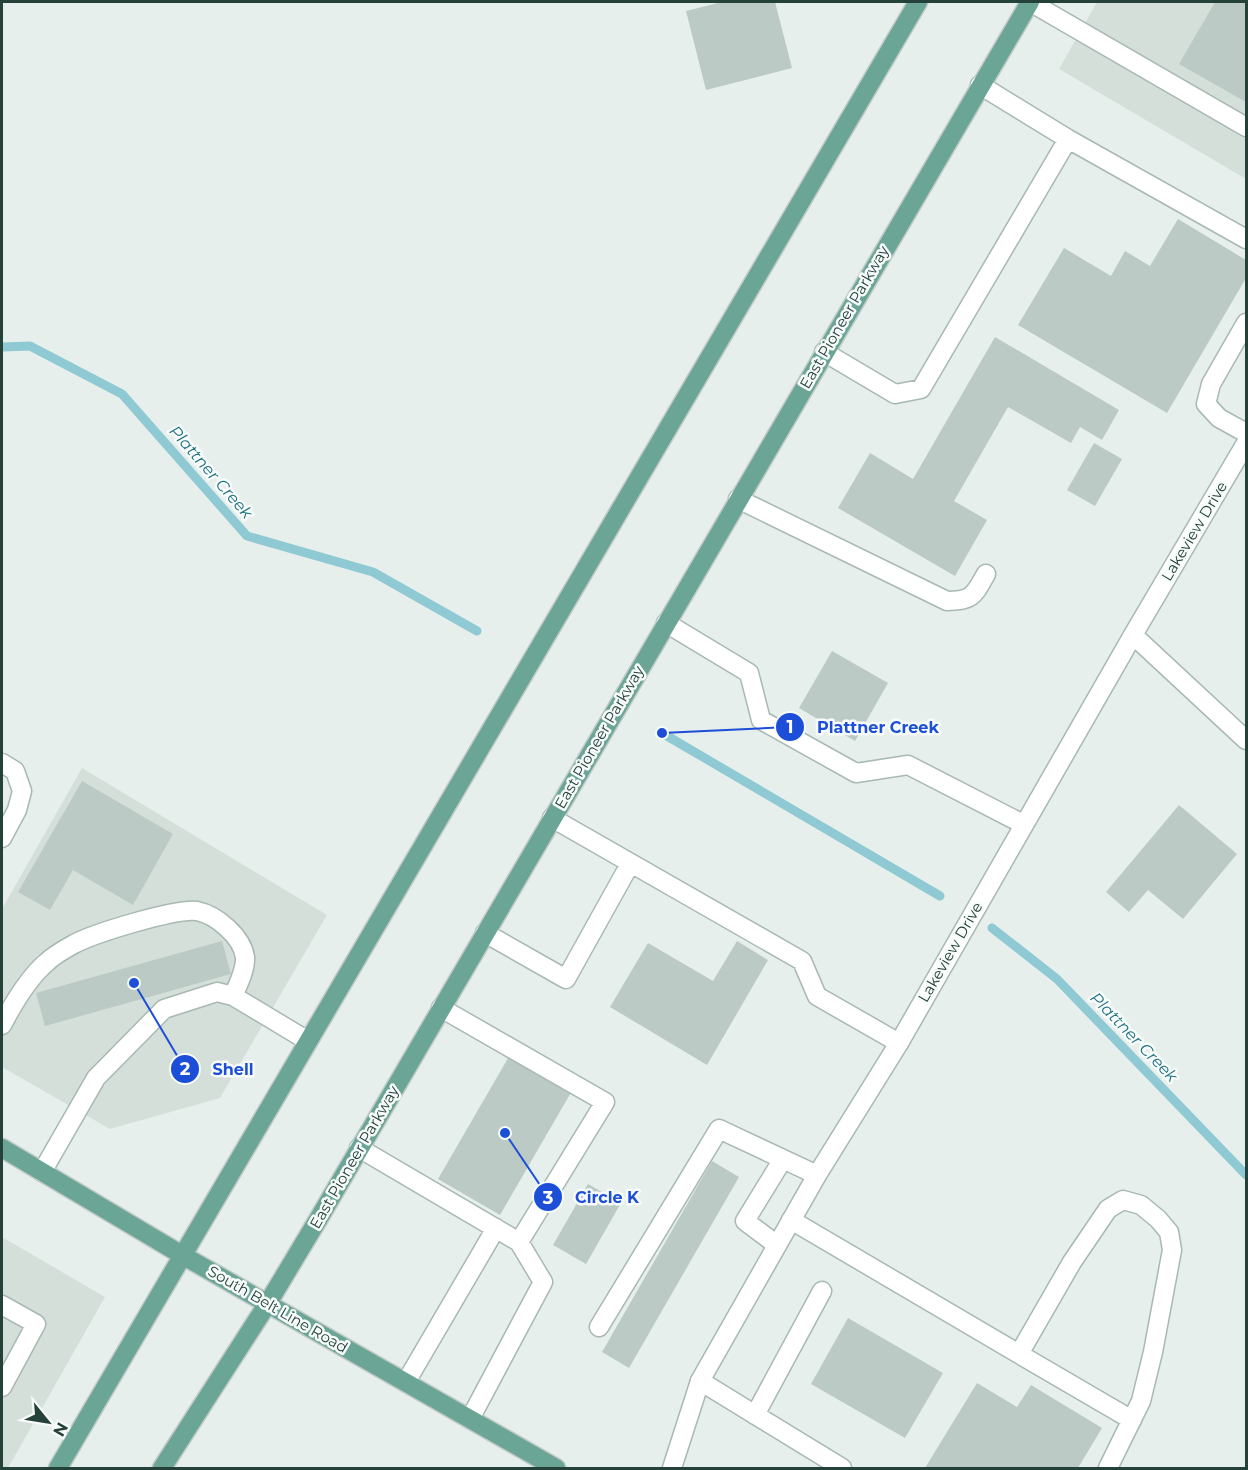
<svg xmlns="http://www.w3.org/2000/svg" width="1248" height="1470" font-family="Montserrat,sans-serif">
<rect width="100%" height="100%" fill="#e6efeb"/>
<path fill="#d4dfda" d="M 1097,2 L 1246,2 L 1246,179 L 1059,69 Z
M 82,768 L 327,915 L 220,1098 L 110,1129 L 2,1067 L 2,909 Z
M 2,1237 L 105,1297 L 8,1468 L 2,1468 Z"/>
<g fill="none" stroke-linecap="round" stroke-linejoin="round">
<path stroke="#8ec9d4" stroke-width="9" d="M 2,347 L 30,346 L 122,394 L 247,536 L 373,572 L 477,631
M 662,733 L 940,896
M 992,928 L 1057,979 L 1246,1175"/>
</g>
<path fill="#bbcac4" d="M 722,2 L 775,2 L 792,68 L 706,90 L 686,11 Z
M 1215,2 L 1246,2 L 1246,102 L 1179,64 Z
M 1178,219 L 1246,260 L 1246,278 L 1167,413 L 1018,325 L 1064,248 L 1111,276 L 1125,251 L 1150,266 Z
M 995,337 L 1119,410 L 1102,440 L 1080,427 L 1071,443 L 1008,407 L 954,501 L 987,520 L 955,576 L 838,508 L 870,453 L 913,479 Z
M 1094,443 L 1122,459 L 1095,506 L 1067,490 Z
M 832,651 L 888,683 L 855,741 L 799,708 Z
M 82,781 L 173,834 L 133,905 L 73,870 L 50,910 L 18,892 Z
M 1179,805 L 1237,854 L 1183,919 L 1148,890 L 1129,912 L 1106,892 Z
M 222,941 L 231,974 L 45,1026 L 36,993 Z
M 737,941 L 768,960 L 707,1065 L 610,1007 L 648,943 L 713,981 Z
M 511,1053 L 573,1089 L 500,1215 L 438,1179 Z
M 712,1161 L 739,1177 L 629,1368 L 602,1352 Z
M 588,1184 L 621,1203 L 586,1264 L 553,1245 Z
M 848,1318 L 943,1373 L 905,1438 L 811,1384 Z
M 977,1383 L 1017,1407 L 1031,1385 L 1102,1428 L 1078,1468 L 925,1468 Z"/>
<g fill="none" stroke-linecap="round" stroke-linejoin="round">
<defs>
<path id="lane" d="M 1030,2 L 1246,127
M 980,85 L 1068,139 L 1246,239
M 1246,323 L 1211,384 L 1206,404 L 1219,418 L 1246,433
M 824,352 L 895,394 L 921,389 L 1068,139
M 738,499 L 947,601 C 973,601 974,595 986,574
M 666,623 L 749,673 L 761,720 L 856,773 L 908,765 L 1023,824
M 2,763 L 15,771 L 22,791 L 17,810 L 2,838
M 552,818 L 802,961 L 817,996 L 899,1043
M 485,933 L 566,979 L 630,864
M 2,1025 C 13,1004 29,977 47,962 C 54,955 65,949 74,944 C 95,933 176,908 197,911 C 217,915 242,937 245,957 C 246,969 238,985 233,996
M 359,1148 L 519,1242 L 605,1102 L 441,1008
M 42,1172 L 96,1078 L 164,1009 L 217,992 L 233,996 L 308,1041
M 791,1220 L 1019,1354 L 1072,1262 L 1108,1209 L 1123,1200 L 1141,1205 L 1158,1219 L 1169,1232 L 1172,1250 L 1153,1352 L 1141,1401 L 1108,1468
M 777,1245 L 745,1221 L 783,1159
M 2,1305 L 36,1324 L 2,1387
M 599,1327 L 719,1129 L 817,1175
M 1019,1354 L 1132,1420
M 700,1381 L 842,1468
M 406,1382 L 496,1228
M 755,1415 L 822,1291
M 470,1419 L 543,1282 L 519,1242"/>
<path id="street" d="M 1133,635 L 1246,740
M 672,1468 L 700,1381 L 817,1175 L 899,1043 L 1133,635 L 1246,443"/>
<path id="primary" d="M 2,1148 L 182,1255 L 556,1468
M 58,1468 L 918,2
M 162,1468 L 268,1303 L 319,1218 L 1030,2"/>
</defs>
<use href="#lane" stroke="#a8b8b2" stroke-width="21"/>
<use href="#street" stroke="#a8b8b2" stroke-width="21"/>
<use href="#primary" stroke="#c2cac8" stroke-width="21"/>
<use href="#lane" stroke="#fff" stroke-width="18"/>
<use href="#street" stroke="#fff" stroke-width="18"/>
<use href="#primary" stroke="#6aa596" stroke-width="18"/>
</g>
<g text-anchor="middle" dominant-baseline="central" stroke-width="5" stroke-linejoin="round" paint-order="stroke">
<g font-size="15" fill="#24423a" stroke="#f7fbf9">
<text transform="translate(844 317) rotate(-60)">East Pioneer Parkway</text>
<text transform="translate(1194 531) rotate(-59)">Lakeview Drive</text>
<text transform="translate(599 737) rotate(-60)">East Pioneer Parkway</text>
<text transform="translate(950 952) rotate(-60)">Lakeview Drive</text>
<text transform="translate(354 1157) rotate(-60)">East Pioneer Parkway</text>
<text transform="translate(278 1309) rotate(30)">South Belt Line Road</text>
</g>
<g font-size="16" font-style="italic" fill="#1c6f80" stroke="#f7fbf9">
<text transform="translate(211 472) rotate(49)">Plattner Creek</text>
<text transform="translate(1134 1037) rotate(46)">Plattner Creek</text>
</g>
</g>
<path fill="none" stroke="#1d4ed8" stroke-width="2" d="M662 733L790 727M134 983L185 1069M505 1133L548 1197"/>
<g fill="#1d4ed8" stroke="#f7fbf9" stroke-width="2">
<circle cx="662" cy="733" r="6"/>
<circle cx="134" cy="983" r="6"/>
<circle cx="505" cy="1133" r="6"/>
<circle cx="790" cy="727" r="15"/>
<circle cx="185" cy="1069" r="15"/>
<circle cx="548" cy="1197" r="15"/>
</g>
<g font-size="18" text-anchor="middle" font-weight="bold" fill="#fff">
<text x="790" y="733">1</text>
<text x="185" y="1075">2</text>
<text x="548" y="1204">3</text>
</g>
<g font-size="16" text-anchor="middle" font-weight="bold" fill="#1d4ed8" stroke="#f7fbf9" stroke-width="5" stroke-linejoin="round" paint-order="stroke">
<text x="878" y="733">Plattner Creek</text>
<text x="233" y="1075">Shell</text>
<text x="607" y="1203">Circle K</text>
</g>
<rect width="1248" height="1470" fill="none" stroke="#24423a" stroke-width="6"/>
<g transform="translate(48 1422) rotate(120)" stroke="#f7fbf9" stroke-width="4.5" paint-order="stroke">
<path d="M0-4.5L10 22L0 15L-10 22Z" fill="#24423a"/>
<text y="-9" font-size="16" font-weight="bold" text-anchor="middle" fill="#24423a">N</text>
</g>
</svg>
